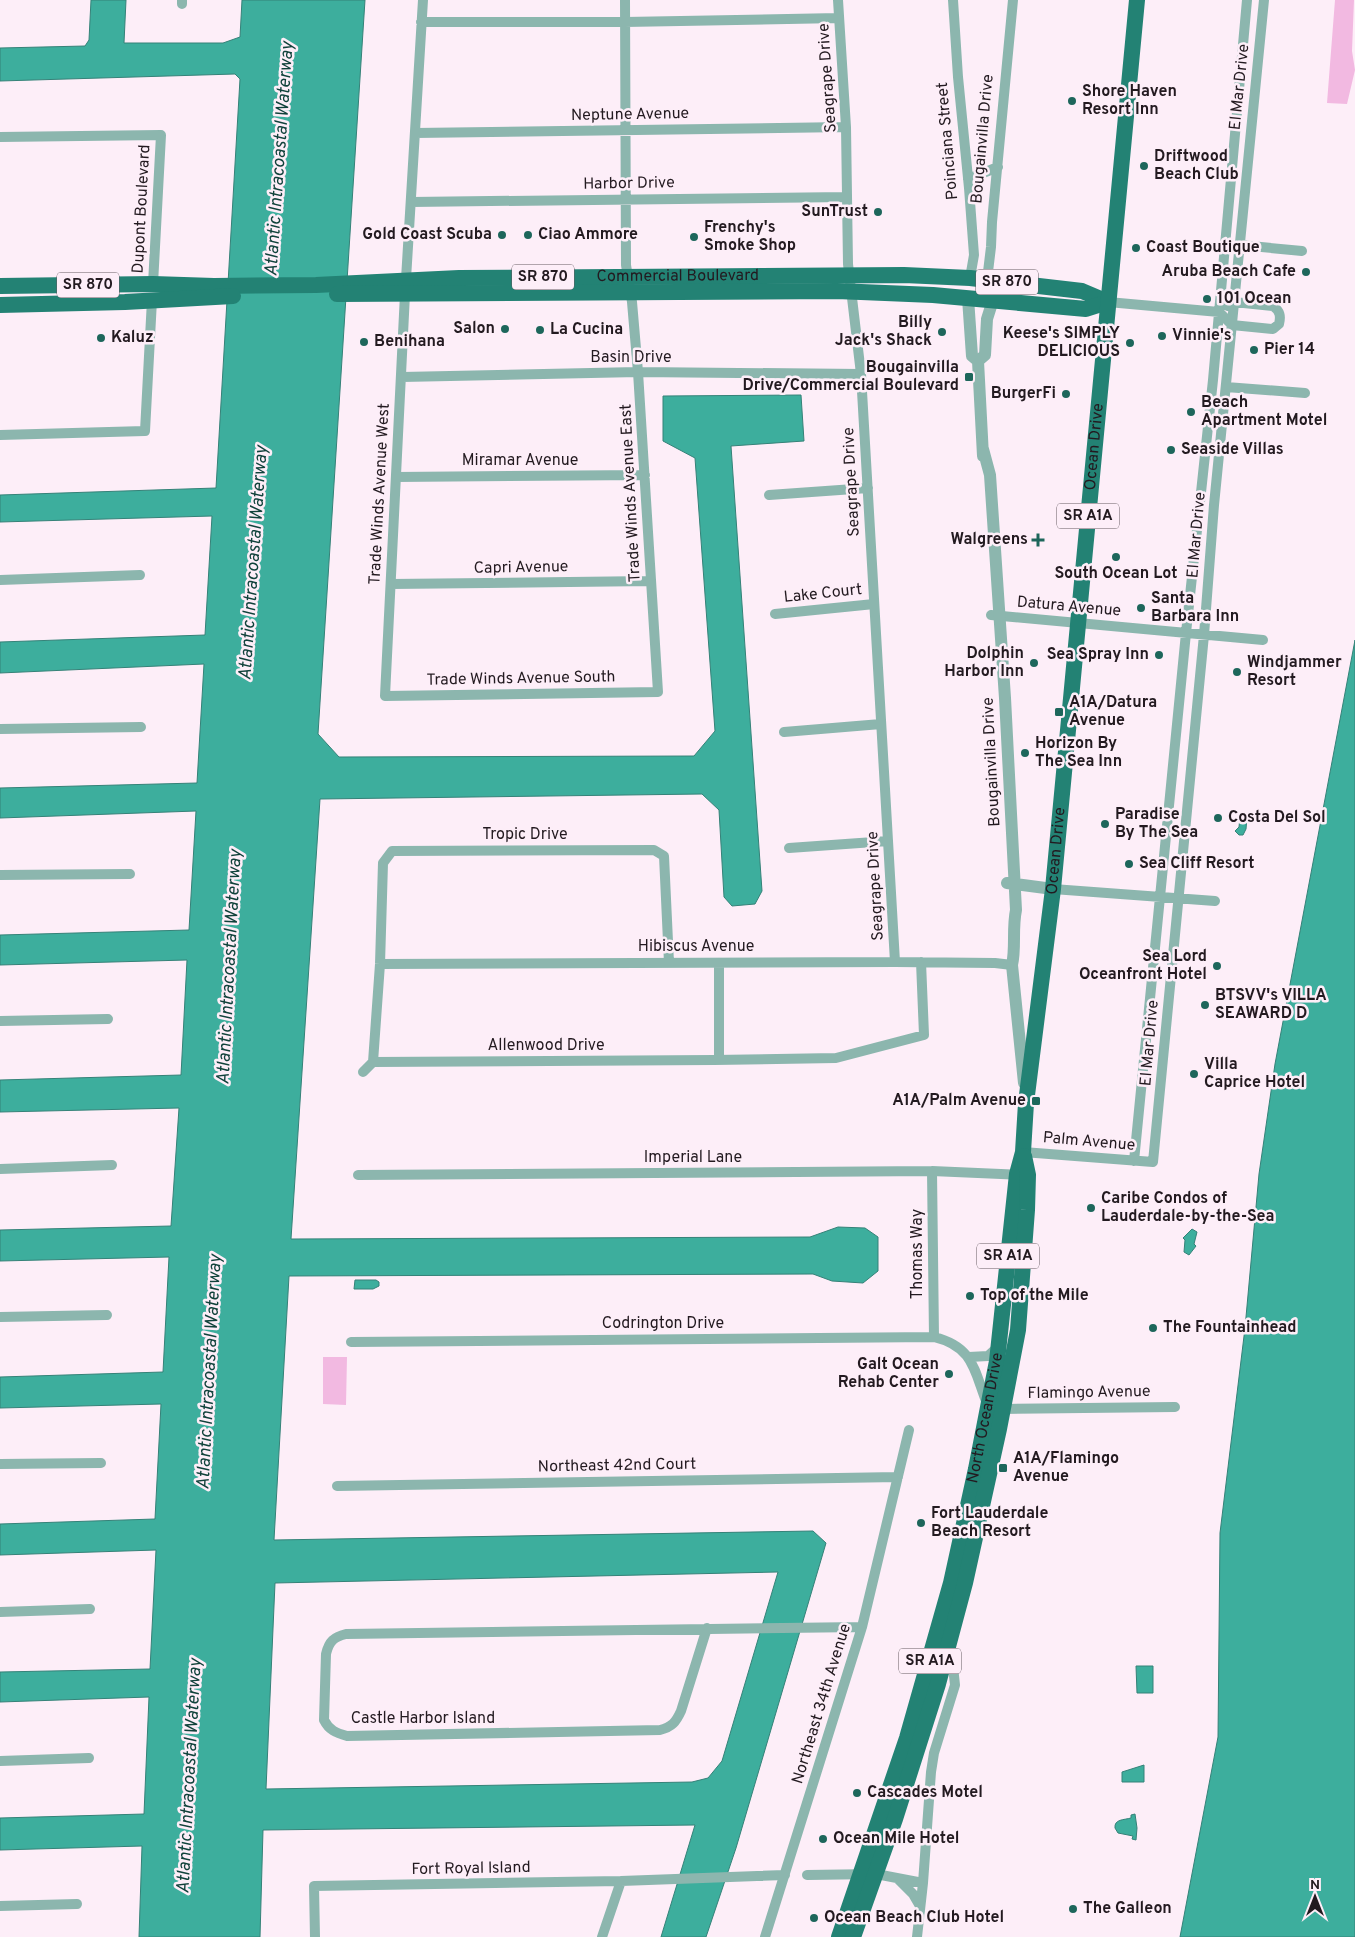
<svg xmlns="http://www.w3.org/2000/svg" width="1355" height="1937" font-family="Overpass,sans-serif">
<rect width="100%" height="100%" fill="#fdeef8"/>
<path fill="#f2b9e1" d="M 1335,0 L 1354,0 L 1352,51 L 1355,70 L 1347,104 L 1327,103 Z
M 323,1357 L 347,1357 L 346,1405 L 323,1404 Z"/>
<path fill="#3dae9d" stroke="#358278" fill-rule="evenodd" d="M 91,0 L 126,0 L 124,43 L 223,43 L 240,37 L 242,0 L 365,0 L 318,734 L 339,757 L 694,756 L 715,731 L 695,458 L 663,441 L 663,396 L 801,395 L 804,441 L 731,446 L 762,891 L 755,904 L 732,906 L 724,897 L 719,810 L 702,794 L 320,799 L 291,1239 L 810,1237 L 838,1227 L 865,1228 L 878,1237 L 878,1271 L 863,1283 L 832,1281 L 813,1274 L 289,1276 L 274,1540 L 813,1531 L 826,1543 L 736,1848 L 706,1937 L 661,1937 L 695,1825 L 263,1830 L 260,1937 L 139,1937 L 142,1846 L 0,1850 L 0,1818 L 144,1814 L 149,1697 L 0,1702 L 0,1672 L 150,1669 L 156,1550 L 0,1555 L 0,1524 L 155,1519 L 161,1404 L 0,1408 L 0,1377 L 163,1372 L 169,1257 L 0,1261 L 0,1230 L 171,1226 L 179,1108 L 0,1112 L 0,1080 L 181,1075 L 187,960 L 0,965 L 0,935 L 189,930 L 196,811 L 0,818 L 0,788 L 197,783 L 204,664 L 0,673 L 0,642 L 205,635 L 212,516 L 0,522 L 0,495 L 216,488 L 240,79 L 235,74 L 0,81 L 0,48 L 85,46 L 89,40 ZM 778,1572 L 722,1761 L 708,1778 L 692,1782 L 266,1789 L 275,1583 Z
M 1355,640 L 1355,1937 L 1180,1937 L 1218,1737 L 1220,1533 L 1245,1328 L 1259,1174 L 1275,1064 Z
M 1242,814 L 1247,817 L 1246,829 L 1243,835 L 1239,835 L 1235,831 L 1239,827 L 1240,817 Z
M 1192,1229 L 1197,1232 L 1194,1244 L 1196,1246 L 1189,1255 L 1184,1252 L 1185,1240 L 1183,1238 Z
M 355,1280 L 376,1280 L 379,1282 L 379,1286 L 373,1289 L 354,1289 Z
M 1136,1666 L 1153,1666 L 1153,1693 L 1137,1693 Z
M 1144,1765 L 1144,1782 L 1122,1782 L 1122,1772 Z
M 1135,1814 L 1137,1828 L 1136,1840 L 1132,1839 L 1133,1836 L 1118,1833 L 1115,1828 C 1114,1819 1124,1820 1131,1818 L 1131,1815 Z"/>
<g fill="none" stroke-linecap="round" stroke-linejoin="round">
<path stroke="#8cb6ae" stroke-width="10" d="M 838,0 L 846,127 L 848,264 L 861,374 L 895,962
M 953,0 L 958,77 L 969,188 L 974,255 L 970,278
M 182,4 L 182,0
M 421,22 L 625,22 L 839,18
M 415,133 L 846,127
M 0,137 L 161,135 L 153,284
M 968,179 L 998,167
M 411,202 L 847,197
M 1240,245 L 1302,251
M 406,279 L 423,0
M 987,280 L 991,247 L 992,222 L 1013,0
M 405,294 L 385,696 L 658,692 L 638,372 L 632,302 L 626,265 L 625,0
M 1108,302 L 1219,312 L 1232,325 L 1273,329 L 1279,324 C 1281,316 1280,311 1273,306 L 1234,302 L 1228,306
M 402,377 L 638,372 L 861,374
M 1226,387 L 1305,393
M 0,435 L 145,431 L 152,300
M 396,477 L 645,475
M 769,495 L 868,488
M 0,580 L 140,575
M 391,584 L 651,581
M 775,614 L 874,604
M 991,615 L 1263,640
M 0,729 L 141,727
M 784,732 L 881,724
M 789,848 L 888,841
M 0,875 L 130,874
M 1053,889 L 1215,901
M 380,964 L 895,962 L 995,963 L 1012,965
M 719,964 L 719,1060
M 0,1021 L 108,1019
M 373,1062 L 380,964 L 383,863 L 392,851 L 654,850 L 664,856 L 669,963
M 363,1072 L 373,1062 L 714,1060 L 836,1058 L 924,1035 L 921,962
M 1023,1152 L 1153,1162 L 1204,635 L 1214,505 L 1264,0
M 1134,1161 L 1186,633 L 1213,380 L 1247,0
M 0,1169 L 112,1165
M 932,1171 L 934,1337
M 358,1175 L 932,1171 L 1022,1175
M 0,1317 L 107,1315
M 351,1342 L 934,1337 C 975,1347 974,1372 988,1406 L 1003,1409 L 1175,1407
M 969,1357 L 988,1356 L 999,1346
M 0,1464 L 101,1463
M 337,1486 L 898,1477
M 0,1612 L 90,1609
M 707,1628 L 681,1711 C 676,1722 672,1727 660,1730 L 347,1736 C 336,1733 329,1730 324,1720 L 326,1654 C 329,1641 334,1637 346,1634 L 862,1627
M 0,1761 L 89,1758
M 807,1875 L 876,1874 L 923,1883
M 897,1878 L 913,1894 L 920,1906
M 621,1881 L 785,1875
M 0,1906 L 77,1904
M 315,1937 L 314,1886 L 621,1881 L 602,1937
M 765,1937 L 862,1627 L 909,1430
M 917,1937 L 923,1883 L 931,1772 L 934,1753 L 955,1685 L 951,1648"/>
<path stroke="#8cb6ae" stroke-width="12" d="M 968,298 L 972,356 L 978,361
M 978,361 L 983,456
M 978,361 L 985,355 L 987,319 L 993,300
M 983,449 L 990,475 L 1005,698 L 1016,910 C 1012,929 1016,948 1012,965 L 1024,1083
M 1007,883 L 1053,889"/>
<g stroke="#238274" stroke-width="16">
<path id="s1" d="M 0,286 L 153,284 L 214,286 L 316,285 L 459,278 L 904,275 L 970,278 L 1082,291 L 1108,302"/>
<path d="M 337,294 L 837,291 L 933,295 L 1086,309 L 1108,302"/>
<path d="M 0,305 L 125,302 L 233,296"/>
<path id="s2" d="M 839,1937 L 907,1738 L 951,1583 L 976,1469 L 997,1361 L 1017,1174 L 1023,1152 L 1026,1103 L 1053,889 L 1137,0"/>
<path d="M 853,1937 L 895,1819 L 938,1684 L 965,1583 L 999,1429 L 1018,1330 L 1027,1210 L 1028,1175 L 1024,1156"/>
</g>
</g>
<g fill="#1d665b" stroke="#fdeef8" stroke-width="2">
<circle cx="1072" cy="101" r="5"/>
<circle cx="1144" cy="166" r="5"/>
<circle cx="878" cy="212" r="5"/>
<circle cx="502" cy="235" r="5"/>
<circle cx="528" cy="235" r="5"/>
<circle cx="694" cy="237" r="5"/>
<circle cx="1136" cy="248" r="5"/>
<circle cx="1306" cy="272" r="5"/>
<circle cx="1207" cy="299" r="5"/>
<circle cx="505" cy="329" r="5"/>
<circle cx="540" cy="330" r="5"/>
<circle cx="942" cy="332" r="5"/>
<circle cx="1162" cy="336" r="5"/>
<circle cx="101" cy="338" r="5"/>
<circle cx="364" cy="342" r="5"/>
<circle cx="1130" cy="343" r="5"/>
<circle cx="1254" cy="350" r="5"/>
<rect x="964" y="372" width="10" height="10" rx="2.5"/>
<circle cx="1066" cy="394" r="5"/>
<circle cx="1191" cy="412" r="5"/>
<circle cx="1171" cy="450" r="5"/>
<path d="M1035.5 532.5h5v5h5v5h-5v5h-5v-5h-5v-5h5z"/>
<circle cx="1116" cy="557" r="5"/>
<circle cx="1141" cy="608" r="5"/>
<circle cx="1159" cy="655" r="5"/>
<circle cx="1034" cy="663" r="5"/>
<circle cx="1237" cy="672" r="5"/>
<rect x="1054" y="707" width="10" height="10" rx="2.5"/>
<circle cx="1025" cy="753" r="5"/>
<circle cx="1218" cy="818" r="5"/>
<circle cx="1105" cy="824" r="5"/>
<circle cx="1129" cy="864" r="5"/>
<circle cx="1217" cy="966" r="5"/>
<circle cx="1205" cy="1005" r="5"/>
<circle cx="1194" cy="1074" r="5"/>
<rect x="1031" y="1096" width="10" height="10" rx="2.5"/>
<circle cx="1091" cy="1208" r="5"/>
<circle cx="970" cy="1296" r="5"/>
<circle cx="1153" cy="1328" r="5"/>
<circle cx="949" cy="1374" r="5"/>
<rect x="998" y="1463" width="10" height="10" rx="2.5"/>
<circle cx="921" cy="1523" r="5"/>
<circle cx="857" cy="1793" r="5"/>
<circle cx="823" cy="1839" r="5"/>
<circle cx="1073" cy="1909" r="5"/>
<circle cx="814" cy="1918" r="5"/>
</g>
<g text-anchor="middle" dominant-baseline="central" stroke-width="5" stroke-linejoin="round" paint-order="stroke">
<g fill="#fdeef8" stroke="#645a61" stroke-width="1">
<rect x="512" y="264.5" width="62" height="25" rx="4"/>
<rect x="976" y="269.5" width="62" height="25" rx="4"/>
<rect x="57" y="272.5" width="62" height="25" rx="4"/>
<rect x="1057" y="503.5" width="62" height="25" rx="4"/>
<rect x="977" y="1243.5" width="62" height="25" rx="4"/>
<rect x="899" y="1648.5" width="62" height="25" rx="4"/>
</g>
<g font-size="15" font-weight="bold" fill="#231a20">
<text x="543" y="277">SR 870</text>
<text x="1007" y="282">SR 870</text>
<text x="88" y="285">SR 870</text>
<text x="1088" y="516">SR A1A</text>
<text x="1008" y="1256">SR A1A</text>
<text x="930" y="1661">SR A1A</text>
</g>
<g font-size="16" fill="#231a20" stroke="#fdeef8">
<text transform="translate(828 78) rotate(-94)">Seagrape Drive</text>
<text transform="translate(1240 87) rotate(-84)">El Mar Drive</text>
<text transform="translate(630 115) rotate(-1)">Neptune Avenue</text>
<text transform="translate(983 139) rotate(-85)">Bougainvilla Drive</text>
<text transform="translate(948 141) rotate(-95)">Poinciana Street</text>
<text transform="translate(629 184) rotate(-1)">Harbor Drive</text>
<text transform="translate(142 209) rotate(-87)">Dupont Boulevard</text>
<text stroke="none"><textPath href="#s1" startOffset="678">Commercial Boulevard</textPath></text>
<text x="631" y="358">Basin Drive</text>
<text stroke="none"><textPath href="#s2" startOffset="1518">Ocean Drive</textPath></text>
<text x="520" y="461">Miramar Avenue</text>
<text transform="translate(852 482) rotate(-93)">Seagrape Drive</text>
<text transform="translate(631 493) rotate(-93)">Trade Winds Avenue East</text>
<text transform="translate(380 494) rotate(-87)">Trade Winds Avenue West</text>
<text transform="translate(1197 535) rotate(-85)">El Mar Drive</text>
<text transform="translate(521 568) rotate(-1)">Capri Avenue</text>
<text transform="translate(823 594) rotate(-6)">Lake Court</text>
<text transform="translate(1069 607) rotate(5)">Datura Avenue</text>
<text transform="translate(521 679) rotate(-1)">Trade Winds Avenue South</text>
<text transform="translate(992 762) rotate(-93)">Bougainvilla Drive</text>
<text x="525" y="835">Tropic Drive</text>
<text stroke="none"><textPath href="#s2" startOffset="1112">Ocean Drive</textPath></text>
<text transform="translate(876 886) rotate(-93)">Seagrape Drive</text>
<text x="696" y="947">Hibiscus Avenue</text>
<text transform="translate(1150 1043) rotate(-85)">El Mar Drive</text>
<text x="546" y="1046">Allenwood Drive</text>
<text transform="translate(1089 1142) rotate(5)">Palm Avenue</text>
<text x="693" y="1158">Imperial Lane</text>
<text transform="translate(918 1254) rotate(-90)">Thomas Way</text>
<text x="663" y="1324">Codrington Drive</text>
<text transform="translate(1089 1393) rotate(-1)">Flamingo Avenue</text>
<text stroke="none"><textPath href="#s2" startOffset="540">North Ocean Drive</textPath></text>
<text transform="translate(617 1466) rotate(-1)">Northeast 42nd Court</text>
<text transform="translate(822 1704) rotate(-73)">Northeast 34th Avenue</text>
<text x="423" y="1719">Castle Harbor Island</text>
<text transform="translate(471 1869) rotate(-1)">Fort Royal Island</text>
</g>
<g font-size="16" font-weight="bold" fill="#231a20" stroke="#fdeef8" text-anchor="start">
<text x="1082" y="92">Shore Haven<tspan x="1082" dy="18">Resort Inn</tspan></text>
<text x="1154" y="157">Driftwood<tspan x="1154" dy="18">Beach Club</tspan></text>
<text x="868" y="212" text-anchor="end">SunTrust</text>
<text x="704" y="228">Frenchy's<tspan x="704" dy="18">Smoke Shop</tspan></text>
<text x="492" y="235" text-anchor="end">Gold Coast Scuba</text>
<text x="538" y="235">Ciao Ammore</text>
<text x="1146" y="248">Coast Boutique</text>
<text x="1296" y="272" text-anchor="end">Aruba Beach Cafe</text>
<text x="1217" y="299">101 Ocean</text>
<text x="932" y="323" text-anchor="end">Billy<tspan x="932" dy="18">Jack's Shack</tspan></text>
<text x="495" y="329" text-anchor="end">Salon</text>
<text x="550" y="330">La Cucina</text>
<text x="1120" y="334" text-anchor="end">Keese's SIMPLY<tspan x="1120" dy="18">DELICIOUS</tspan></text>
<text x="1172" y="336">Vinnie's</text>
<text x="111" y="338">Kaluz</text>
<text x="374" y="342">Benihana</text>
<text x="1264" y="350">Pier 14</text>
<text x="959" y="368" text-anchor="end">Bougainvilla<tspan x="959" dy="18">Drive/Commercial Boulevard</tspan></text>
<text x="1056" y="394" text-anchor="end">BurgerFi</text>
<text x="1201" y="403">Beach<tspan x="1201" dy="18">Apartment Motel</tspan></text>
<text x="1181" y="450">Seaside Villas</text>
<text x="1028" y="540" text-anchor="end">Walgreens</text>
<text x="1116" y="574" text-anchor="middle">South Ocean Lot</text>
<text x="1151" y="599">Santa<tspan x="1151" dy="18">Barbara Inn</tspan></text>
<text x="1024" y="654" text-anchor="end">Dolphin<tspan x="1024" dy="18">Harbor Inn</tspan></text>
<text x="1149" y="655" text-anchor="end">Sea Spray Inn</text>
<text x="1247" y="663">Windjammer<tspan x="1247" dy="18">Resort</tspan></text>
<text x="1069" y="703">A1A/Datura<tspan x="1069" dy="18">Avenue</tspan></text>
<text x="1035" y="744">Horizon By<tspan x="1035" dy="18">The Sea Inn</tspan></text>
<text x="1115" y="815">Paradise<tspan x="1115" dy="18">By The Sea</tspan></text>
<text x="1228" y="818">Costa Del Sol</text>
<text x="1139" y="864">Sea Cliff Resort</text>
<text x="1207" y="957" text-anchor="end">Sea Lord<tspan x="1207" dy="18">Oceanfront Hotel</tspan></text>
<text x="1215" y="996">BTSVV's VILLA<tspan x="1215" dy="18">SEAWARD D</tspan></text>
<text x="1204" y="1065">Villa<tspan x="1204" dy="18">Caprice Hotel</tspan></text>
<text x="1026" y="1101" text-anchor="end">A1A/Palm Avenue</text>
<text x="1101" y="1199">Caribe Condos of<tspan x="1101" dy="18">Lauderdale-by-the-Sea</tspan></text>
<text x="980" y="1296">Top of the Mile</text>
<text x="1163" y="1328">The Fountainhead</text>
<text x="939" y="1365" text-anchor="end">Galt Ocean<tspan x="939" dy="18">Rehab Center</tspan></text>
<text x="1013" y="1459">A1A/Flamingo<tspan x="1013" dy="18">Avenue</tspan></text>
<text x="931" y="1514">Fort Lauderdale<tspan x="931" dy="18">Beach Resort</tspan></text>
<text x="867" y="1793">Cascades Motel</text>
<text x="833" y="1839">Ocean Mile Hotel</text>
<text x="1083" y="1909">The Galleon</text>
<text x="824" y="1918">Ocean Beach Club Hotel</text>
</g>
<g font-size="18" font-style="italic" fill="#10423b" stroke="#fdeef8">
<text transform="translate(280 159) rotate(-86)">Atlantic Intracoastal Waterway</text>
<text transform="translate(254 563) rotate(-86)">Atlantic Intracoastal Waterway</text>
<text transform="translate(230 967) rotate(-87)">Atlantic Intracoastal Waterway</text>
<text transform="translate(210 1372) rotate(-87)">Atlantic Intracoastal Waterway</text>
<text transform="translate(190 1776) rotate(-87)">Atlantic Intracoastal Waterway</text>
</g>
</g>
<g transform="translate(1315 1897)" stroke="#fdeef8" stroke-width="4" paint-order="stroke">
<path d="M0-4L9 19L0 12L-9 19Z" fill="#231a20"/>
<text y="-8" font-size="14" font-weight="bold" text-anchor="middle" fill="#231a20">N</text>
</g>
</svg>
